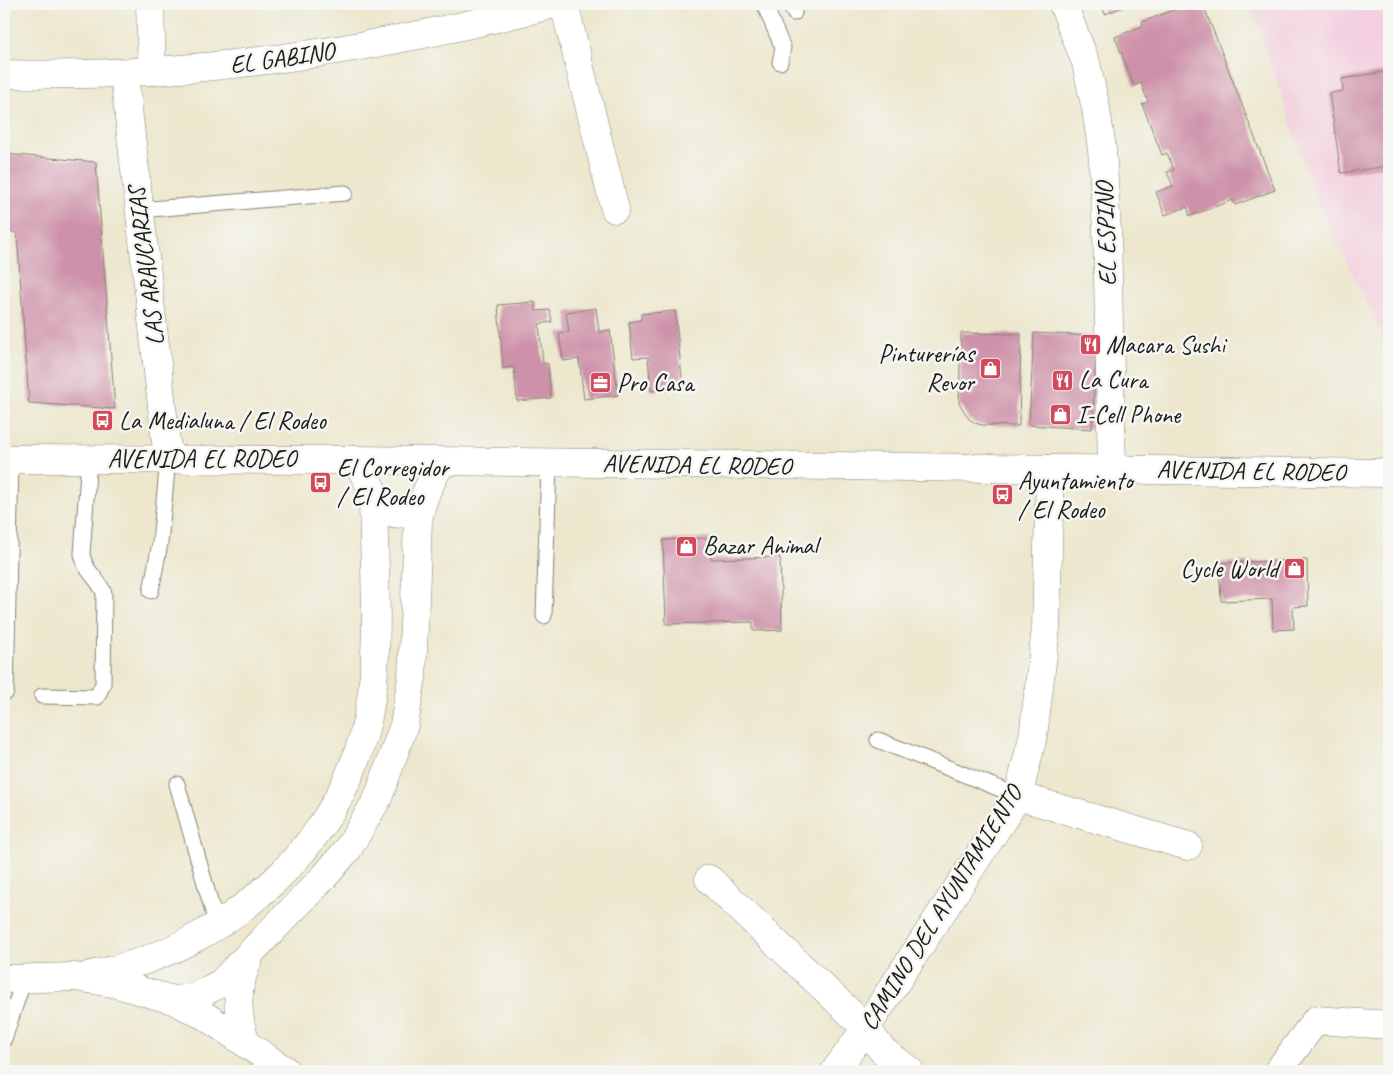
<svg xmlns="http://www.w3.org/2000/svg" width="1393" height="1075" font-family="Caveat,sans-serif">
<rect width="100%" height="100%" fill="#f6f6f2"/>
<filter id="ink" filterUnits="userSpaceOnUse"><feTurbulence type="fractalNoise" baseFrequency=".02" numOctaves="2"/><feDisplacementMap in="SourceGraphic" scale="10" xChannelSelector="R" yChannelSelector="G"/><feConvolveMatrix kernelMatrix="1 2 1 2 8 2 1 2 1" color-interpolation-filters="sRGB"/></filter>
<filter id="wash" filterUnits="userSpaceOnUse"><feTurbulence type="fractalNoise" baseFrequency=".0096" numOctaves="4" result="noise"/><feDisplacementMap in="SourceGraphic" scale="20" xChannelSelector="R" yChannelSelector="G"/><feGaussianBlur stdDeviation="1.12" result="paint"/><feColorMatrix in="noise" values="0 0 0 0 0 0 0 0 0 0 0 0 0 0 0 0 0 1.4 0 .05"/><feComposite in="paint" operator="in"/></filter>
<g filter="url(#wash)">
<rect width="100%" height="100%" fill="#ece7cd"/>
<path fill="#f3cfdf" d="M 1251,4 L 1389,4 L 1389,349 L 1316,200 Z"/>
<g id="blocks">
<path fill="#cd91a9" d="M 1101,4 L 1131,4 L 1105,14 Z
M 1189,4 L 1203,4 L 1275,190 L 1235,205 L 1233,200 L 1190,216 L 1187,207 L 1165,215 L 1156,192 L 1173,186 L 1167,172 L 1174,170 L 1167,153 L 1162,155 L 1142,104 L 1148,102 L 1141,83 L 1134,86 L 1115,37 L 1143,26 L 1142,22 Z
M 1389,71 L 1389,166 L 1341,173 L 1329,93 L 1343,91 L 1342,79 Z
M 4,154 L 96,162 L 115,409 L 29,403 L 17,233 L 4,231 Z
M 535,302 L 536,311 L 550,310 L 552,322 L 539,324 L 543,363 L 548,364 L 551,398 L 517,401 L 514,367 L 503,368 L 498,305 Z
M 596,308 L 599,332 L 610,330 L 618,395 L 584,399 L 579,359 L 563,361 L 559,333 L 569,332 L 566,312 Z
M 675,311 L 683,387 L 651,391 L 648,357 L 633,358 L 629,322 L 641,320 L 641,314 Z
M 961,333 L 1021,334 L 1019,426 L 982,425 L 975,423 L 969,419 L 959,403 Z
M 1034,333 L 1097,336 L 1092,429 L 1029,425 Z
M 711,538 L 711,559 L 780,557 L 782,630 L 753,631 L 753,622 L 666,624 L 663,540 Z
M 1307,560 L 1308,606 L 1293,607 L 1294,629 L 1273,630 L 1272,599 L 1221,601 L 1219,563 Z"/>
</g>
</g>
<g filter="url(#ink)">
<use href="#blocks" fill-opacity="0" stroke="#848274" stroke-width="1"/>
<g fill="none" stroke-linecap="round" stroke-linejoin="round">
<defs>
<path id="service" d="M 764,4 L 783,48 L 780,62
M 790,4 L 794,13
M 139,210 L 345,193
M 151,591 L 160,543 L 168,459
M 544,616 L 549,464
M 6,692 L 11,459
M 42,696 L 97,697 L 103,684 L 104,593 C 97,576 86,574 82,554 L 89,459
M 878,740 L 1018,796
M 177,784 L 217,926
M 4,1039 L 24,979"/>
<path id="minor" d="M 150,4 L 152,71
M 564,4 L 615,209
M 1063,4 L 1086,63 L 1096,109 L 1102,149 L 1107,231 L 1112,470
M 124,74 L 168,459
M 373,499 C 387,517 406,519 421,502
M 1018,796 L 1188,846
M 709,879 L 866,1028 L 882,1050 L 910,1071
M 90,975 C 227,950 351,841 371,699 C 380,634 374,565 373,499 L 371,487 L 356,460
M 4,979 L 75,977 L 113,983 L 173,1000 L 193,998 L 221,983 L 324,877 L 348,849 L 378,798 L 404,725 L 412,677 L 418,521 C 422,498 430,482 442,462
M 173,1000 L 207,1017 L 286,1071
M 246,1043 C 235,1012 236,988 249,958
M 835,1071 L 866,1028 L 1018,796 L 1033,737 L 1046,628 L 1050,469
M 1278,1071 L 1316,1020 L 1389,1025"/>
<path id="secondary" d="M 4,74 C 193,79 372,50 555,4
M 4,459 L 356,460 L 1389,473"/>
</defs>
<use href="#service" stroke="#848274" stroke-width="17"/>
<use href="#minor" stroke="#848274" stroke-width="29"/>
<use href="#secondary" stroke="#848274" stroke-width="29"/>
<use href="#service" stroke="#fff" stroke-width="15"/>
<use href="#minor" stroke="#fff" stroke-width="28"/>
<use href="#secondary" stroke="#fff" stroke-width="28"/>
</g>
</g>
<defs>
<symbol id="restaurant-square" viewBox="-11 -11 22 22"><rect x="-9" y="-9" width="18" height="18" rx="4" fill="#d1495b" stroke="#f6f6f2"/><path d="M-5-6h1v4h1v-4h1v4h1v-4h1v5L-1.5 .5V6h-2V.5L-5-1ZM5-6V6H3V1.5H1.5Q1.5-4 5-6Z" fill="#fff"/></symbol>
<symbol id="shop-square" viewBox="-11 -11 22 22"><rect x="-9" y="-9" width="18" height="18" rx="4" fill="#d1495b" stroke="#f6f6f2"/><path d="M-5-2.5h2.3a2.7 3.5 0 0 1 5.4 0H5L5.5 6h-11ZM-1.5-2.5h3a1.5 2.3 0 0 0-3 0Z" fill="#fff"/></symbol>
<symbol id="office-square" viewBox="-11 -11 22 22"><rect x="-9" y="-9" width="18" height="18" rx="4" fill="#d1495b" stroke="#f6f6f2"/><path d="M-6-3h4V-5.5h4V-3h4V5H-6ZM-1-4.5V-3h2v-1.5ZM-6 0V1H6V0Z" fill="#fff"/></symbol>
<symbol id="bus-square" viewBox="-11 -11 22 22"><rect x="-9" y="-9" width="18" height="18" rx="4" fill="#d1495b" stroke="#f6f6f2"/><path d="M-5-6H5V4H4V6H2V4H-2V6H-4V4H-5ZM-3.5-4V0h7V-4ZM-3.5 1.2v1.5H-2V1.2ZM2 1.2v1.5H3.5V1.2Z" fill="#fff"/></symbol>
</defs>
<g fill-rule="evenodd">
<use href="#restaurant-square" x="1078" y="332" width="25" height="25"/>
<use href="#shop-square" x="978" y="356" width="25" height="25"/>
<use href="#restaurant-square" x="1050" y="368" width="25" height="25"/>
<use href="#office-square" x="588" y="370" width="25" height="25"/>
<use href="#shop-square" x="1048" y="402" width="25" height="25"/>
<use href="#bus-square" x="90" y="408" width="25" height="25"/>
<use href="#bus-square" x="308" y="470" width="25" height="25"/>
<use href="#bus-square" x="990" y="482" width="25" height="25"/>
<use href="#shop-square" x="674" y="534" width="25" height="25"/>
<use href="#shop-square" x="1282" y="556" width="25" height="25"/>
</g>
<g text-anchor="middle" dominant-baseline="central" stroke-width="5" stroke-linejoin="round" paint-order="stroke">
<g font-size="25" fill="#1c1c1c" stroke="#f6f6f2">
<text transform="translate(282 58) rotate(-8)">EL GABINO</text>
<text transform="translate(1106 234) rotate(-92)">EL ESPINO</text>
<text transform="translate(146 266) rotate(-97)">LAS ARAUCARIAS</text>
<text x="202" y="459">AVENIDA EL RODEO</text>
<text transform="translate(697 465) rotate(1)">AVENIDA EL RODEO</text>
<text transform="translate(1251 471) rotate(1)">AVENIDA EL RODEO</text>
<text transform="translate(941 908) rotate(-58)">CAMINO DEL AYUNTAMIENTO</text>
</g>
<g font-size="25" fill="#1c1c1c" stroke="#f6f6f2" text-anchor="start">
<text x="1106" y="345">Macara Sushi</text>
<text x="974" y="354" text-anchor="end">Pinturerías<tspan x="974" dy="29">Revor</tspan></text>
<text x="1079" y="380">La Cura</text>
<text x="617" y="383">Pro Casa</text>
<text x="1076" y="415">I-Cell Phone</text>
<text x="119" y="421">La Medialuna / El Rodeo</text>
<text x="337" y="468">El Corregidor<tspan x="337" dy="29">/ El Rodeo</tspan></text>
<text x="1018" y="481">Ayuntamiento<tspan x="1018" dy="29">/ El Rodeo</tspan></text>
<text x="703" y="546">Bazar Animal</text>
<text x="1278" y="569" text-anchor="end">Cycle World</text>
</g>
</g>
<rect width="1393" height="1075" fill="none" stroke="#f6f6f2" stroke-width="20"/>
</svg>
